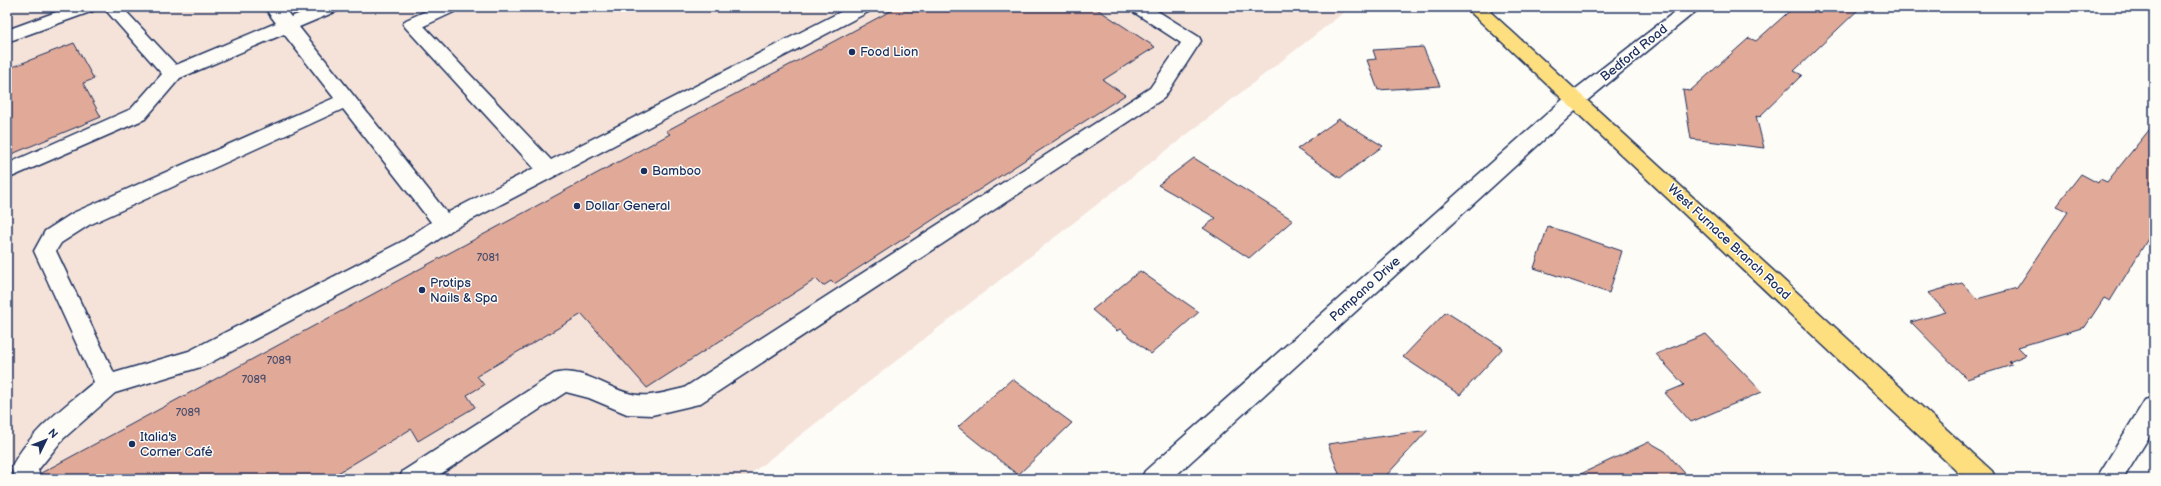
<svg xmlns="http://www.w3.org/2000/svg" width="2161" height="486" font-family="'Balsamiq Sans',sans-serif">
<rect width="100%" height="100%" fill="#fdfcf7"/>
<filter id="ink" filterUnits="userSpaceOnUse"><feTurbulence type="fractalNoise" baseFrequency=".025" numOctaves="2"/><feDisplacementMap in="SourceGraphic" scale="8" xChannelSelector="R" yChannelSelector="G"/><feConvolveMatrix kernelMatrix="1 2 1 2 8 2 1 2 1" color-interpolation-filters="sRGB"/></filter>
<g filter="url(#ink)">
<path fill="#f5e3da" d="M 7,7 L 1351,7 L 744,479 L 7,479 Z"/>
<path fill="#e1aa98" stroke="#1b2f5e" d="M 898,7 L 1094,7 L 1155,47 L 1103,80 L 1125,95 L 834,284 L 831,281 L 823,286 L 816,279 L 647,388 L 582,314 L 477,376 L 484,385 L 467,395 L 475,407 L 418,441 L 411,429 L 328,479 L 42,479 L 41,473 L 670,134 L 666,131 Z
M 1794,7 L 1861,7 L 1794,71 L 1802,75 L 1759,117 L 1756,116 L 1764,148 L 1691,139 L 1683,90 L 1690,91 L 1749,38 L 1756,41 Z
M 74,43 L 94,79 L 83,83 L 101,117 L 7,156 L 7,69 Z
M 1423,47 L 1440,86 L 1378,90 L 1367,60 L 1376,59 L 1373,50 Z
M 1339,119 L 1383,146 L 1340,178 L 1297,149 Z
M 2154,124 L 2154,229 L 2110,301 L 2104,298 L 2085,327 L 2018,347 L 2026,355 L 2009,362 L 2012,365 L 1967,379 L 1911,322 L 1946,312 L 1928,293 L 1962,283 L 1977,299 L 2017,288 L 2068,212 L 2056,206 L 2081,174 L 2098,183 L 2100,179 L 2107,182 Z
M 1194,158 L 1237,185 L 1293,220 L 1249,258 L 1203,228 L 1216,218 L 1158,185 Z
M 1548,226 L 1622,251 L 1609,293 L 1534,268 Z
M 1140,271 L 1199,312 L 1151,354 L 1120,329 L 1117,331 L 1092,310 Z
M 1446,312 L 1503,348 L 1460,395 L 1403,357 Z
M 1706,334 L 1762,392 L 1691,422 L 1665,393 L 1684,385 L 1656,354 Z
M 1012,379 L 1072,423 L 1018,475 L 958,427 Z
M 1428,430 L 1383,479 L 1341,479 L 1328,444 Z
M 1649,442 L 1665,451 L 1690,479 L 1570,479 Z"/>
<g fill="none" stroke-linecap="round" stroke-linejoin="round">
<defs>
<path id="minor" d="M 70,7 L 96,7 L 93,11 L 7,42 L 7,30 Z
M 103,7 L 122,7 L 176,65 L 276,23 L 264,7 L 283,7 L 291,17 L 315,7 L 340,7 L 337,11 L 299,27 L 447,213 L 534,168 L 406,28 L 403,24 L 406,20 L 435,7 L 459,7 L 456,11 L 424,26 L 551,160 L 850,7 L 873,7 L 870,11 L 452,230 L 419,253 L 204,366 L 115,393 L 63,439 L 38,470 L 41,479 L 15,479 L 11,468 C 28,433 64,407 94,382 L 34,251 L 45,231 L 73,213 L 334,98 L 284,34 L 180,78 L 145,119 L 7,179 L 7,164 L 131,109 L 162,74 ZM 343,109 L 431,222 L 403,241 L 189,351 L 114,373 L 56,251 L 61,243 L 89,225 Z
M 1129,7 L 1151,7 L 1199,37 L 1201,41 L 1164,98 L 699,404 L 652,415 L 627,414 L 589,398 L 566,392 L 433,479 L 399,479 L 403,471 L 554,374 C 579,366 606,387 628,393 C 646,399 667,392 684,388 L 1150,88 L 1181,43 L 1132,11 Z
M 1681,7 L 1701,7 L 1583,104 L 1172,479 L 1141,479 L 1145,471 L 1569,94 Z
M 2154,397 L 2154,429 L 2123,479 L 2096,479 L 2145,400 Z"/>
<path id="major" d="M 1465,7 L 1485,7 L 1992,471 L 1996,479 L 1965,479 Z"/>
</defs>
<use href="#minor" stroke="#1b2f5e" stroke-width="3"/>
<use href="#major" stroke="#1b2f5e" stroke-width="3"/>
<use href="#minor" fill="#fdfcf7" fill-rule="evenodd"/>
<use href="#major" fill="#fedf80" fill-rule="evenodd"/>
</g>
</g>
<g fill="#1b2f5e" stroke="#fdfcf7" stroke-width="1.5">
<circle cx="852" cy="52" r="4"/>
<circle cx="644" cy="171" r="4"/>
<circle cx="577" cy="206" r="4"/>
<circle cx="422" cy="290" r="4"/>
<circle cx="132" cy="444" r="4"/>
</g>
<g text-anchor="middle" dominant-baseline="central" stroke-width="3" stroke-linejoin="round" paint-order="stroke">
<g font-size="11" fill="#4c4e6c">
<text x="488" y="257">7081</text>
<text x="279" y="360">7089</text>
<text x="254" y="379">7089</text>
<text x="188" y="412">7089</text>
</g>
<g font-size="13" fill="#1b2f5e" stroke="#fdfcf7" text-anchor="start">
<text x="860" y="52">Food Lion</text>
<text x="652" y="171">Bamboo</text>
<text x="585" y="206">Dollar General</text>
<text x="430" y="283">Protips<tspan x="430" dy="15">Nails &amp; Spa</tspan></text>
<text x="140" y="437">Italia's<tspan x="140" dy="15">Corner Café</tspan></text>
</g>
<g font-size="13" fill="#1b2f5e" stroke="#fdfcf7">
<text transform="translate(1634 53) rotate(-39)">Bedford Road</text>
<text transform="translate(1729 242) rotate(43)">West Furnace Branch Road</text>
<text transform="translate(1365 289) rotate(-42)">Pampano Drive</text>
</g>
</g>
<rect width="2161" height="486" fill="none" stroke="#fdfcf7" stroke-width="24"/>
<rect x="12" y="12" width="2137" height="462" fill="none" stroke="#1b2f5e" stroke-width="1.5" filter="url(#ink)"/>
<g transform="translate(46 440) rotate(47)" stroke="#fdfcf7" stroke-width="3" paint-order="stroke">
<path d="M0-3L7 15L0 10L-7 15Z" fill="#1b2f5e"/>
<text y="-6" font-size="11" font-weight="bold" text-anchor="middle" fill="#1b2f5e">N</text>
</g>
</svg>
